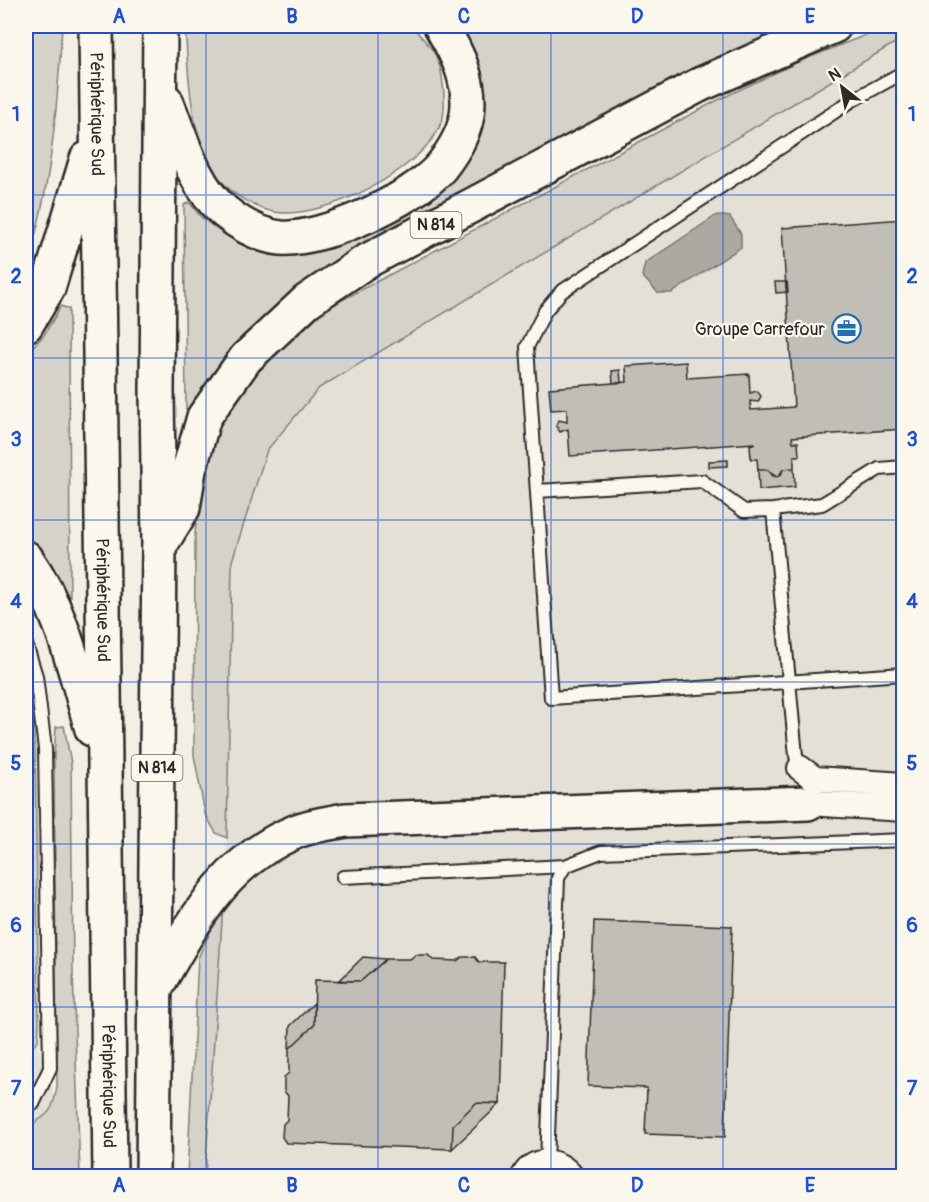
<svg xmlns="http://www.w3.org/2000/svg" width="929" height="1202" font-family="Pangolin,sans-serif">
<rect width="100%" height="100%" fill="#f3efe4"/>
<filter id="ink" filterUnits="userSpaceOnUse"><feTurbulence type="fractalNoise" baseFrequency=".0167" numOctaves="2"/><feDisplacementMap in="SourceGraphic" scale="12" xChannelSelector="R" yChannelSelector="G"/><feConvolveMatrix kernelMatrix="1 2 1 2 8 2 1 2 1" color-interpolation-filters="sRGB"/></filter>
<g filter="url(#ink)">
<path fill="#e4e0d6" d="M 903,38 L 903,1176 L 205,1176 L 227,838 L 232,561 L 267,450 L 319,388 Z
M 26,969 L 28,1019 L 59,1108 L 26,1176 Z"/>
<path fill="#d5d2c9" stroke="#807e7a" stroke-width="1.5" d="M 26,26 L 62,26 C 58,97 51,198 26,264 Z
M 185,26 L 412,26 C 419,35 429,44 435,54 C 443,68 447,106 442,121 C 426,169 322,221 274,212 C 255,208 231,194 220,179 C 188,137 189,76 185,26 Z
M 460,26 L 790,26 L 735,52 L 437,210 L 193,410 L 186,410 L 184,205 L 189,202 L 201,217 L 221,232 L 248,245 L 381,219 L 483,89 L 476,57 Z
M 888,26 L 903,26 L 903,38 L 319,388 L 267,450 L 232,561 L 227,838 L 216,833 L 205,814 L 194,755 L 195,535 L 200,477 L 211,439 L 242,390 L 277,349 L 327,308 L 716,101 L 796,63 Z
M 61,306 L 69,309 L 70,613 L 26,541 L 26,354 L 44,335 Z
M 26,666 L 30,679 L 35,751 L 39,1026 L 38,1041 L 26,1051 Z
M 64,726 L 71,763 L 73,973 L 80,1176 L 26,1176 L 26,1128 C 49,1115 54,1111 57,1085 L 54,757 L 56,727 Z
M 223,905 L 205,1176 L 187,1176 L 198,958 Z"/>
<path fill="#aca9a2" stroke="#787772" stroke-width="1.5" d="M 717,215 L 730,217 L 741,234 L 741,247 L 672,293 L 658,293 L 642,276 L 645,263 Z"/>
<path fill="#c0beb6" stroke="#2b2b2b" stroke-width="1.5" d="M 904,219 L 904,429 L 792,437 L 793,442 L 798,442 L 799,456 L 794,456 L 794,468 L 783,469 L 779,476 L 773,476 L 768,470 L 758,470 L 757,459 L 751,459 L 750,445 L 755,443 L 570,456 L 568,429 L 560,432 L 556,426 L 559,420 L 567,422 L 567,409 L 551,410 L 549,388 L 627,382 L 626,366 L 686,362 L 687,378 L 749,374 L 750,393 L 757,391 L 761,396 L 758,402 L 750,401 L 751,410 L 794,407 L 782,228 Z
M 775,282 L 787,282 L 788,292 L 776,293 Z
M 620,370 L 621,383 L 613,383 L 612,371 Z
M 728,460 L 728,466 L 709,467 L 709,461 Z
M 794,468 L 795,487 L 759,490 L 758,470 L 768,470 L 776,477 L 781,475 L 783,469 Z
M 594,921 L 732,926 L 725,1137 L 645,1134 L 647,1088 L 588,1086 Z
M 415,955 L 428,955 L 433,960 L 457,961 L 462,957 L 475,957 L 479,962 L 504,962 L 500,1104 L 476,1103 L 453,1125 L 452,1149 L 286,1143 L 282,1137 L 283,1124 L 287,1120 L 288,1096 L 284,1091 L 284,1077 L 289,1073 L 289,1049 L 314,1025 L 315,980 L 361,981 L 386,959 L 410,959 Z
M 363,957 L 386,959 L 361,981 L 339,981 Z
M 314,1003 L 314,1025 L 289,1049 L 290,1026 Z
M 476,1103 L 500,1104 L 452,1149 L 453,1125 Z"/>
<g fill="none" stroke-linecap="round" stroke-linejoin="round">
<defs>
<path id="service" d="M 904,72 L 851,101 L 561,292 L 545,311 L 527,347 L 551,698 L 904,674
M 537,491 L 702,481 L 744,511 L 773,510 L 822,504 L 879,469 L 904,467
M 773,510 L 796,756 L 800,768
M 26,644 L 36,676 L 45,749 L 50,1068 L 33,1104 L 26,1106
M 343,877 L 565,866
M 547,1162 L 558,878 L 565,866 L 601,852 L 904,840"/>
<path id="minor" d="M 800,768 L 815,779 L 904,785
M 808,803 L 904,809
M 524,1176 C 535,1156 559,1160 571,1176"/>
<g id="trunk">
<path id="s1" d="M 96,26 L 110,1176"/>
<path d="M 166,101 C 181,137 193,186 225,212 C 241,225 260,236 281,238 C 323,241 414,199 441,167 C 452,153 464,133 467,115 C 472,82 457,53 441,26"/>
<path d="M 26,325 L 48,288 L 87,159"/>
<path d="M 159,547 L 183,508 L 189,470 L 204,417 L 246,358 L 307,301 L 365,262 L 699,85 L 834,26"/>
<path d="M 26,558 C 62,609 75,671 92,729"/>
<path d="M 156,987 C 194,922 222,862 297,831 C 312,825 330,823 346,820 L 808,803"/>
<path d="M 153,1176 L 159,547 L 157,391 L 160,26"/>
</g>
</defs>
<use href="#service" stroke="#2b2b2b" stroke-width="16"/>
<use href="#minor" stroke="#2b2b2b" stroke-width="28"/>
<use href="#trunk" stroke="#2b2b2b" stroke-width="38"/>
<use href="#service" stroke="#fbf7ec" stroke-width="12"/>
<use href="#minor" stroke="#fbf7ec" stroke-width="24"/>
<use href="#trunk" stroke="#fbf7ec" stroke-width="33"/>
</g>
</g>
<path fill="none" stroke="#1d4ed8" stroke-width="1.5" stroke-opacity="0.55" d="M 206,26 L 206,1176M 378,26 L 378,1176M 551,26 L 551,1176M 723,26 L 723,1176M 26,195 L 904,195M 26,358 L 904,358M 26,520 L 904,520M 26,682 L 904,682M 26,844 L 904,844M 26,1007 L 904,1007"/>
<defs>
<symbol id="office-ring" viewBox="-11 -11 22 22"><circle r="9.5" fill="#fbf7ec" stroke="#1f6fb2" stroke-width="1.5"/><path d="M-6-3h4V-5.5h4V-3h4V5H-6ZM-1-4.5V-3h2v-1.5ZM-6 0V1H6V0Z" fill="#1f6fb2"/></symbol>
</defs>
<g fill-rule="evenodd">
<use href="#office-ring" x="830" y="312" width="33" height="33"/>
</g>
<g text-anchor="middle" dominant-baseline="central" stroke-width="4.5" stroke-linejoin="round" paint-order="stroke">
<g fill="#fbf7ec" stroke="#696865" stroke-width="1.5">
<rect x="410.5" y="212" width="51" height="26" rx="4.5"/>
<rect x="131.5" y="755" width="51" height="26" rx="4.5"/>
</g>
<g font-size="16" font-weight="bold" fill="#2b2b2b">
<text x="436" y="225">N 814</text>
<text x="157" y="768">N 814</text>
</g>
<g font-size="18" fill="#2b2b2b" stroke="#fbf7ec">
<text stroke="none"><textPath href="#s1" startOffset="88">Périphérique Sud</textPath></text>
<text stroke="none"><textPath href="#s1" startOffset="574">Périphérique Sud</textPath></text>
<text stroke="none"><textPath href="#s1" startOffset="1060">Périphérique Sud</textPath></text>
</g>
<g font-size="18" fill="#2b2b2b" stroke="#fbf7ec" text-anchor="end">
<text x="825" y="329">Groupe Carrefour</text>
</g>
</g>
<rect width="929" height="1202" fill="none" stroke="#fbf7ec" stroke-width="66"/>
<g transform="translate(842 87) rotate(329)" stroke="#fbf7ec" stroke-width="4.5" paint-order="stroke">
<path d="M0-4.5L10 22L0 15L-10 22Z" fill="#2b2b2b"/>
<text y="-9" font-size="16" font-weight="bold" text-anchor="middle" fill="#2b2b2b">N</text>
</g>
<rect x="33" y="33" width="863" height="1136" fill="none" stroke="#1d4ed8" stroke-width="2"/>
<g font-size="20" text-anchor="middle" font-weight="bold" fill="#1d4ed8">
<text x="119" y="23">A</text>
<text x="292" y="23">B</text>
<text x="464" y="23">C</text>
<text x="637" y="23">D</text>
<text x="810" y="23">E</text>
<text x="16" y="121">1</text>
<text x="912" y="121">1</text>
<text x="16" y="283">2</text>
<text x="912" y="283">2</text>
<text x="16" y="446">3</text>
<text x="912" y="446">3</text>
<text x="16" y="608">4</text>
<text x="912" y="608">4</text>
<text x="16" y="770">5</text>
<text x="912" y="770">5</text>
<text x="16" y="932">6</text>
<text x="912" y="932">6</text>
<text x="16" y="1095">7</text>
<text x="912" y="1095">7</text>
<text x="119" y="1192">A</text>
<text x="292" y="1192">B</text>
<text x="464" y="1192">C</text>
<text x="637" y="1192">D</text>
<text x="810" y="1192">E</text>
</g>
</svg>
